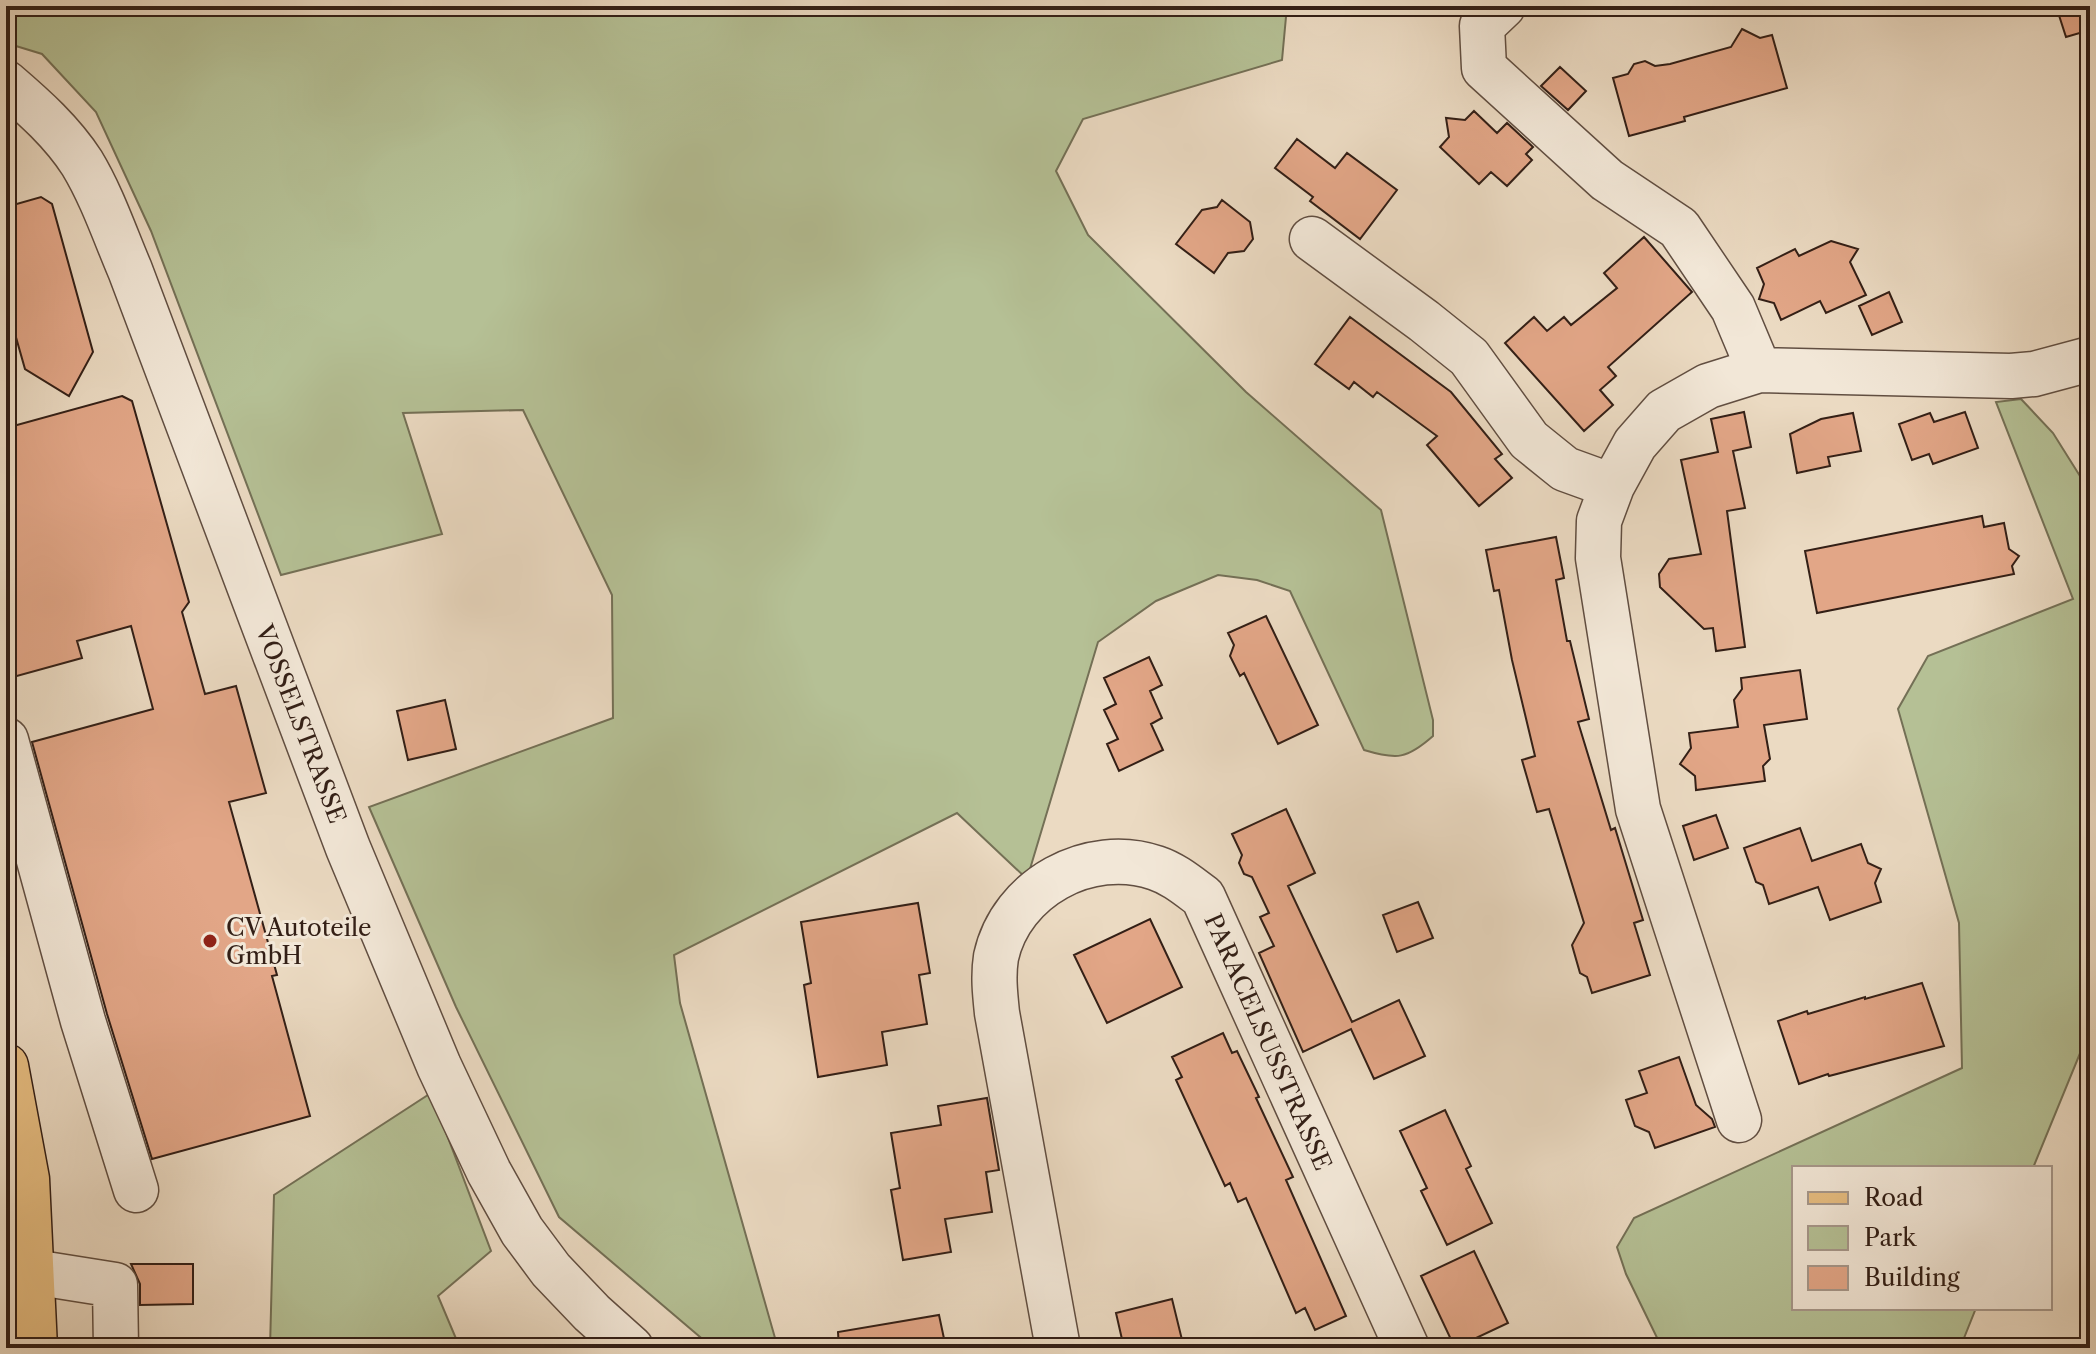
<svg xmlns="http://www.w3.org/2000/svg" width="2096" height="1354" font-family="'Libre Caslon Text',serif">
<rect width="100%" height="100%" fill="#ebdac2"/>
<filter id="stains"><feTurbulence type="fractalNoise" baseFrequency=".0025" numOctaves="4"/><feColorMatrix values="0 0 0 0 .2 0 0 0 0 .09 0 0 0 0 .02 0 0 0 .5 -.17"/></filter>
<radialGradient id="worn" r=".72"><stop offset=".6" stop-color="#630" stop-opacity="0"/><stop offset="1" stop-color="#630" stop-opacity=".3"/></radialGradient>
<path fill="#b5c095" stroke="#747056" stroke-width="2" d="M 6,6 L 1287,6 L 1282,60 L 1083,119 L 1056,171 L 1088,235 L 1246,392 L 1381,510 L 1433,720 L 1433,736 C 1407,759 1397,760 1364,750 L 1290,591 L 1257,580 L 1218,575 L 1156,601 L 1098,642 L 1027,879 L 957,813 L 674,955 L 680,1003 L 775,1338 L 780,1348 L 713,1348 L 559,1217 L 456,1007 L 369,807 L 613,718 L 612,595 L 523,410 L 403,413 L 442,534 L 281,575 L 151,231 L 96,112 L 42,54 L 6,43 Z
M 2021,399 L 2053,433 L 2090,492 L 2090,1029 L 2033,1168 L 1794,1168 L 1794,1308 L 1976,1308 L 1960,1348 L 1662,1348 L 1626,1274 L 1617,1247 L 1634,1218 L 1962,1068 L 1959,923 L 1898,709 L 1928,656 L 2073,599 L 1996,402 Z
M 431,1093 L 491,1251 L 438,1296 L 460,1348 L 270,1348 L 274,1195 Z"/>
<path fill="#e2a687" stroke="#331f16" stroke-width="2" d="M 2056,6 L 2090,6 L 2090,30 L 2066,37 Z
M 1742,29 L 1760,38 L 1772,35 L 1787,88 L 1684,117 L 1685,121 L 1629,136 L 1613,78 L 1628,74 L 1634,64 L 1645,61 L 1655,66 L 1670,64 L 1731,47 Z
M 1560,67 L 1586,91 L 1568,110 L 1541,86 Z
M 1474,111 L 1497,133 L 1507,123 L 1533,147 L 1526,154 L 1532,160 L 1507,186 L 1491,172 L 1479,184 L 1440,147 L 1449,137 L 1446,118 L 1465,120 Z
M 1297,139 L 1335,168 L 1347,153 L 1397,190 L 1360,239 L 1310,201 L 1313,197 L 1275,168 Z
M 41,197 L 52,204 L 93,352 L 69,396 L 25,369 L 6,302 L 6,207 Z
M 1222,200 L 1250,222 L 1253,239 L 1244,251 L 1228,253 L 1214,273 L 1176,244 L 1202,210 L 1217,207 Z
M 1644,237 L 1692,292 L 1608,367 L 1616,376 L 1600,390 L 1613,405 L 1584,431 L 1505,343 L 1534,317 L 1547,331 L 1564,317 L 1571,325 L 1617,288 L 1604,273 Z
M 1831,241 L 1858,249 L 1850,262 L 1866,295 L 1826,313 L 1820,301 L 1781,320 L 1774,303 L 1759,299 L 1764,284 L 1757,268 L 1795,249 L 1799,256 Z
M 1889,292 L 1902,322 L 1872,335 L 1859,306 Z
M 1350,317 L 1451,392 L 1502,454 L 1495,459 L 1512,478 L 1479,506 L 1427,445 L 1437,436 L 1377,392 L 1373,397 L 1354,382 L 1349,389 L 1315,364 Z
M 122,396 L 132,401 L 189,602 L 182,612 L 205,694 L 236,686 L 266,793 L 229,802 L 277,975 L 272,976 L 310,1116 L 152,1159 L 107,1014 L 32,742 L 153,709 L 131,626 L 77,641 L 82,658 L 6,679 L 6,428 Z
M 1744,412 L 1751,447 L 1733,451 L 1745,508 L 1727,511 L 1745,647 L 1716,651 L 1713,628 L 1704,629 L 1660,587 L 1659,574 L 1669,559 L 1701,554 L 1681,460 L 1718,452 L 1711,419 Z
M 1965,412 L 1978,448 L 1933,464 L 1929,454 L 1912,460 L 1899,424 L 1930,413 L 1934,422 Z
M 1853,413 L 1861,451 L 1828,457 L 1830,466 L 1797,473 L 1790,434 L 1821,419 Z
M 1982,516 L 1984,527 L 2004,523 L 2009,549 L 2019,556 L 2012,566 L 2014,574 L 1817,613 L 1805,551 Z
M 1556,537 L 1564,578 L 1556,580 L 1567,641 L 1570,641 L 1589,719 L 1578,722 L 1611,830 L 1615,828 L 1643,920 L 1634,923 L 1650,975 L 1592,993 L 1587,977 L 1580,973 L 1572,945 L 1584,923 L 1549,809 L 1537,812 L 1522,760 L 1535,756 L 1512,660 L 1499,590 L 1494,591 L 1486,550 Z
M 1266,616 L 1318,725 L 1278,744 L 1244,673 L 1240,676 L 1230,656 L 1234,645 L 1228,633 Z
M 1149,657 L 1162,685 L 1150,691 L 1162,718 L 1151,724 L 1163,750 L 1119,771 L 1107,744 L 1118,739 L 1104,710 L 1116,704 L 1104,678 Z
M 1800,670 L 1807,719 L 1764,725 L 1770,759 L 1763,766 L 1765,781 L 1696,790 L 1695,776 L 1680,764 L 1691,748 L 1689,733 L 1738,727 L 1734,700 L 1742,689 L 1741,678 Z
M 445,700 L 456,749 L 408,760 L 397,711 Z
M 1286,809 L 1315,873 L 1288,886 L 1352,1022 L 1399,1000 L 1425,1056 L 1374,1079 L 1351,1029 L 1303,1052 L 1259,953 L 1274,946 L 1260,917 L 1269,913 L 1252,877 L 1244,874 L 1239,863 L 1242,855 L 1232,834 Z
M 1716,815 L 1728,848 L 1694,860 L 1683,826 Z
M 1800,828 L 1812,861 L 1861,844 L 1868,863 L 1881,869 L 1875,883 L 1881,902 L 1830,920 L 1818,887 L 1769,904 L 1763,885 L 1756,882 L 1744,848 Z
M 1418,902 L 1433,938 L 1397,952 L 1383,915 Z
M 918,903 L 930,973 L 919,975 L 927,1024 L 882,1032 L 887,1065 L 818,1077 L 804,985 L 811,983 L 801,922 Z
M 1150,919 L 1182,987 L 1107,1023 L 1074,955 Z
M 1922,983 L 1944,1046 L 1829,1076 L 1828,1074 L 1799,1084 L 1778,1021 L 1807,1011 L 1808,1014 L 1865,997 L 1865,999 Z
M 1223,1033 L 1232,1053 L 1237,1051 L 1259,1097 L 1256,1098 L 1293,1177 L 1286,1180 L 1346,1316 L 1315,1330 L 1305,1308 L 1296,1313 L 1246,1198 L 1238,1202 L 1230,1183 L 1225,1186 L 1176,1080 L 1182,1077 L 1172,1057 Z
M 1679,1057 L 1696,1105 L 1712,1119 L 1715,1127 L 1655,1148 L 1649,1132 L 1635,1126 L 1626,1100 L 1647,1093 L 1639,1071 Z
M 987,1098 L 999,1170 L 986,1172 L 992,1212 L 945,1219 L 951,1252 L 903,1260 L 891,1190 L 900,1188 L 891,1133 L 941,1125 L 938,1106 Z
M 1445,1110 L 1471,1166 L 1466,1169 L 1492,1223 L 1447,1245 L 1421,1191 L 1427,1188 L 1400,1131 Z
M 1474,1251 L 1508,1323 L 1455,1348 L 1421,1276 Z
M 131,1264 L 193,1264 L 193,1304 L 140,1305 L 140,1284 Z
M 1172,1299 L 1184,1348 L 1124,1348 L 1116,1313 Z
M 939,1315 L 946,1348 L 839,1348 L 838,1332 Z"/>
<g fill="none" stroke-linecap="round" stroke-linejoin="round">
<defs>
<path id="minor" d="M 1503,6 L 1482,26 L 1484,68 L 1607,180 L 1679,228 L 1733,308 L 1759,370
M 6,83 C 34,107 62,132 82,163 C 102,196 115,235 130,270 L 348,848 L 439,1066 L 489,1172 L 522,1231 L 551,1270 L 592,1313 L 631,1348
M 1312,239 L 1424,321 L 1469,357 L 1529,440 L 1565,469 L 1612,486
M 6,740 L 83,1021 L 136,1190
M 1739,1120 L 1638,809 L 1598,558 L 1599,521 L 1612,486 L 1635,444 L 1664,411 L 1708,386 L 1759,370 L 2011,376 L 2034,374 L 2090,359
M 33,1272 L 115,1285 L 116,1348
M 1058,1348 L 997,1013 C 995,994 993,976 996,957 C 1011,888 1089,845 1156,868 C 1174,874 1188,886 1203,897 L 1407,1348"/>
<path id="major" d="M 6,1066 L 27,1179 L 35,1348"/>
</defs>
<use href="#minor" stroke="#614e41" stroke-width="47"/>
<use href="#major" stroke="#331f16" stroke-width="47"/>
<use href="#minor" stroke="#f2e7d7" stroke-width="44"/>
<use href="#major" stroke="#e6bd81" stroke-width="44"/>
</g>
<circle fill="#8f2418" stroke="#f2e7d7" stroke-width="3" cx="210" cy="941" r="8"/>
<g text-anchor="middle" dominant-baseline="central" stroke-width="6" stroke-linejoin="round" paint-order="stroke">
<g font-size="24" fill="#331f16" stroke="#f2e7d7">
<text transform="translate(301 724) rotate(69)">VOSSELSTRASSE</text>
<text transform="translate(1268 1042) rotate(66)">PARACELSUSSTRASSE</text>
</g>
<g font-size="24" fill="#331f16" stroke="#f2e7d7" text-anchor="start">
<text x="226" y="927">CV Autoteile<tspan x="226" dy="28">GmbH</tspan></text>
</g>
</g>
<rect width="2096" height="1354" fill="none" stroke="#ebdac2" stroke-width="32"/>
<rect x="8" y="8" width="2080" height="1338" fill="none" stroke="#331f16" stroke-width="4"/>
<rect x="16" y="16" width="2064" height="1322" fill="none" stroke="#331f16" stroke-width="2"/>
<rect x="1792" y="1166" width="260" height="144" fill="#f2e7d7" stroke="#a6978a" stroke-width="2"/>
<rect x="1808" y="1192" width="40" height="12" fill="#e6bd81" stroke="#a6978a" stroke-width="2"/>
<text x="1864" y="1206" font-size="24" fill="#331f16">Road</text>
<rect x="1808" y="1226" width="40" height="24" fill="#b5c095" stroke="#a6978a" stroke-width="2"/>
<text x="1864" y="1246" font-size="24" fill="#331f16">Park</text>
<rect x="1808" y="1266" width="40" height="24" fill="#e2a687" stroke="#a6978a" stroke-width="2"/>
<text x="1864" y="1286" font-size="24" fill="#331f16">Building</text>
<rect width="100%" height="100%" filter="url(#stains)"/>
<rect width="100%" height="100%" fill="url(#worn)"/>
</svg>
